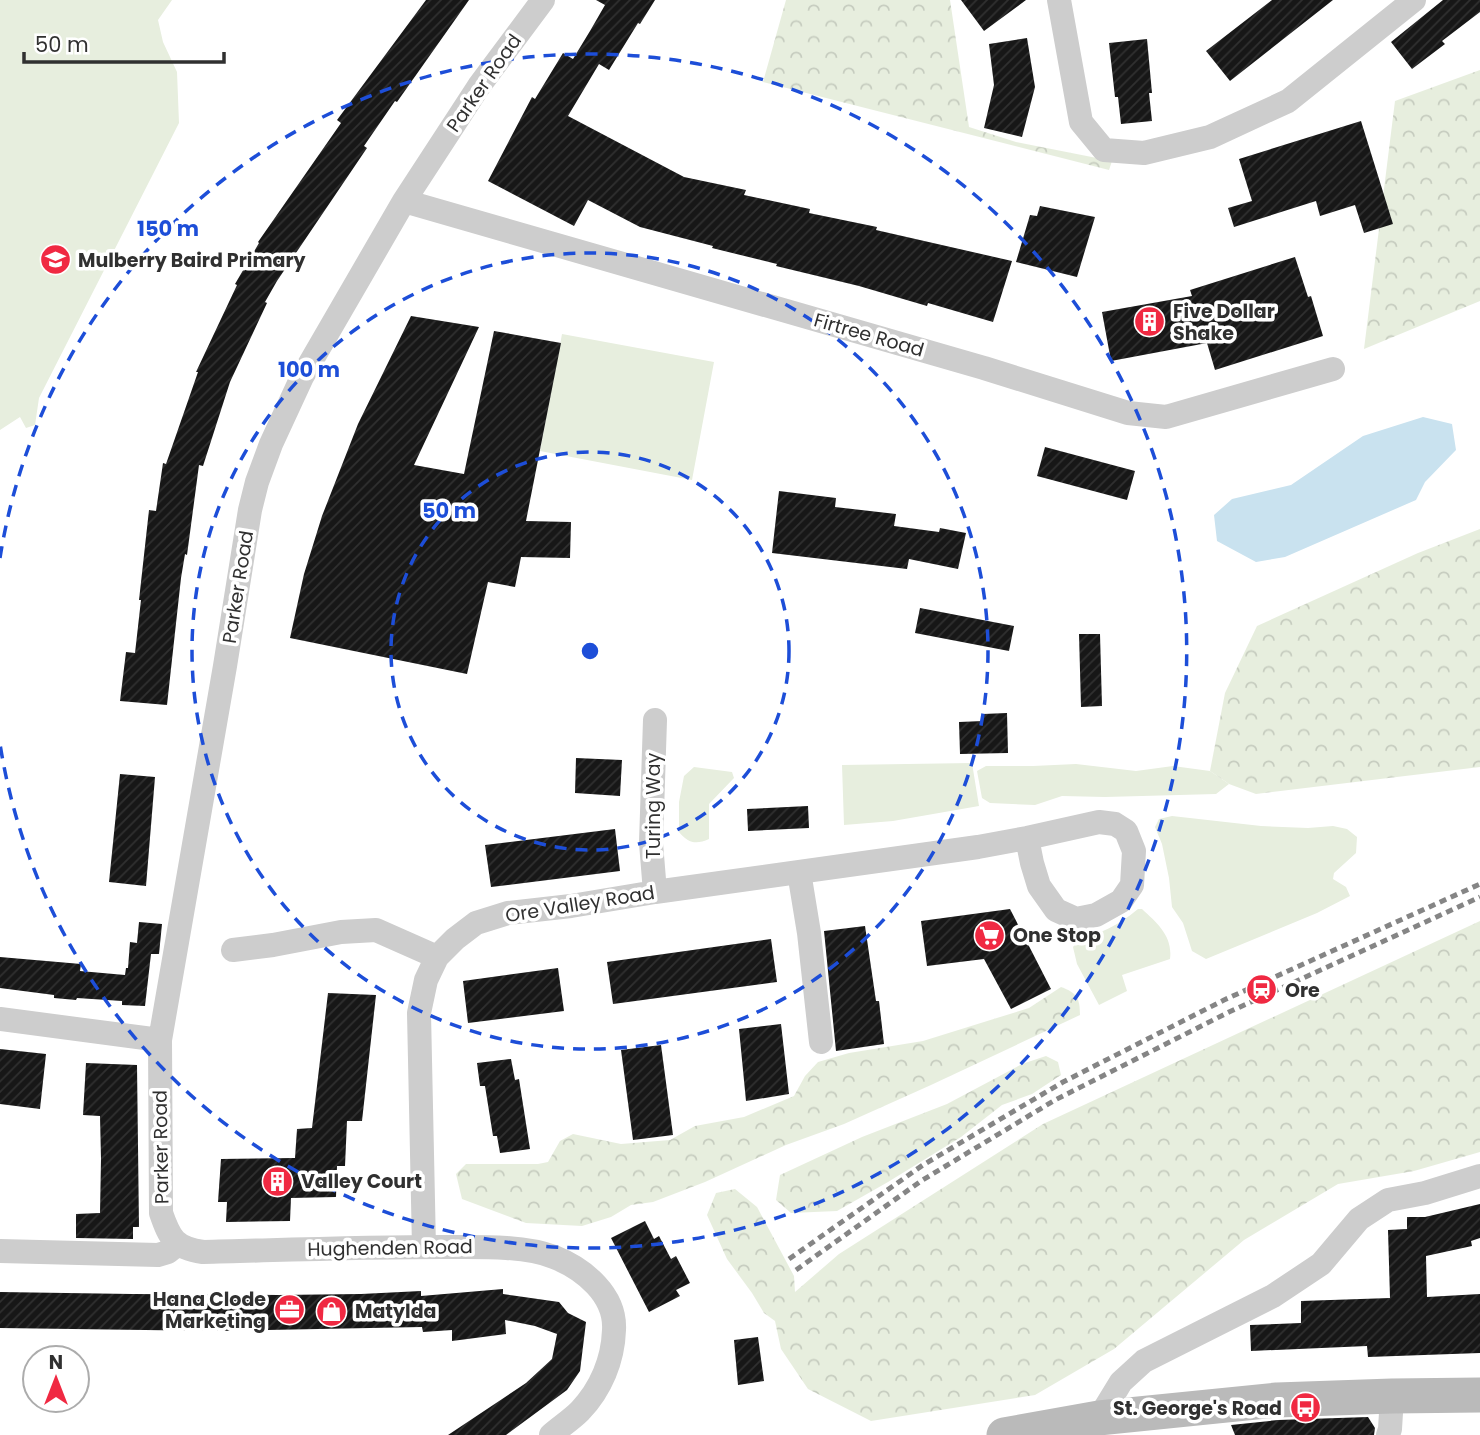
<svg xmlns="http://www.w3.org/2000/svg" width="1480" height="1435" font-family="Poppins,sans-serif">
<defs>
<pattern id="forest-crowns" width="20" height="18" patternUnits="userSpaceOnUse" patternTransform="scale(1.75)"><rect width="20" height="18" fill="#e7eede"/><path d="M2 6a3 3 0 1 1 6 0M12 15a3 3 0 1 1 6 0" fill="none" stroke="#c6ccbf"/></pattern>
<pattern id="building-hatch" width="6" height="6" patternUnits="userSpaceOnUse" patternTransform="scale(1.75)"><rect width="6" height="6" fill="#171717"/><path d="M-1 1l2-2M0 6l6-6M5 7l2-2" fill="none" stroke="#303030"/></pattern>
</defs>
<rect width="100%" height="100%" fill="#fff"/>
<path fill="#e7eede" d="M 0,0 L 172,0 L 158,20 L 163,42 L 177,72 L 179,123 L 39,398 L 35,425 L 26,428 L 20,417 L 0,430 Z
M 562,334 L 714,362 L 692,480 L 540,451 Z
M 972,763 L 979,806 L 893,821 L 844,825 L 842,765 Z
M 1076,764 L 1136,771 L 1173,766 L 1210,771 L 1229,784 L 1216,794 L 1105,797 L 1062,796 L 1035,805 L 990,803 L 982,798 L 977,771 L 986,766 L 1033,766 Z
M 694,767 L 732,772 L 734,778 L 709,804 L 709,839 C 696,845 688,843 679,832 L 679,802 L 684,776 Z
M 1172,816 L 1261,826 L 1308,828 L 1333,826 L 1347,829 L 1357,837 L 1356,853 L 1334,873 L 1333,879 L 1346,887 L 1350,896 L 1317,913 L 1206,959 L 1192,951 L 1183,923 L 1172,907 L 1169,878 L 1162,844 L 1155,827 L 1159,819 Z
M 1138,909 L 1142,909 C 1157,923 1173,936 1170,959 L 1122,975 L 1127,991 L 1099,1005 L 1077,964 L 1073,947 C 1083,934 1089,938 1103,931 C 1117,925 1127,918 1138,909 Z"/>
<path fill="url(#forest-crowns)" d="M 786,0 L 950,0 L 969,127 L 1016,142 L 1112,161 L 1109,170 L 763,82 Z
M 1480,70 L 1480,301 L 1364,349 L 1395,101 Z
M 1480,529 L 1480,767 L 1256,794 L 1229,784 L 1210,771 L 1225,693 L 1257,626 L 1418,553 Z
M 1480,921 L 1480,1152 L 1414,1171 L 1338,1184 L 1244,1240 L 1114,1349 L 1035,1395 L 871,1421 L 808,1389 L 781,1349 L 775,1321 L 764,1313 L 752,1293 L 727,1259 L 707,1215 L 716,1193 L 735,1189 L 757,1207 L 794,1276 L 795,1292 L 839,1254 L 1043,1124 Z
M 1061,987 C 1077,993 1080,998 1080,1015 L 931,1085 L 844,1124 L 786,1145 L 705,1182 L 653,1202 L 631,1205 L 611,1217 L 582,1226 L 526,1223 L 462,1199 L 456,1174 L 466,1164 L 538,1164 L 548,1162 L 560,1141 L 573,1134 L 621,1144 L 670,1140 L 695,1126 L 744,1117 L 794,1096 L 805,1076 L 818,1062 L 849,1053 L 923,1041 L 1029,1008 Z
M 1046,1056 L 1058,1062 L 1061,1075 L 1032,1094 L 1002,1105 L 961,1137 L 888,1182 L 837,1211 L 791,1213 L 776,1200 L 780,1175 L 862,1137 L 947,1104 L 1022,1064 Z"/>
<path fill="#c9e2ef" d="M 1423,417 L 1452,424 L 1456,450 L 1425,482 L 1416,500 L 1285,557 L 1256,562 L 1217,541 L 1214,515 L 1232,499 L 1291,485 L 1363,436 Z"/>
<path fill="url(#building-hatch)" d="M 426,0 L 469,0 L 397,102 L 395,101 L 364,146 L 367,148 L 277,281 L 265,302 L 267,303 L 230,382 L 203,466 L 199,465 L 187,555 L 185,554 L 181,578 L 167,705 L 120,701 L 126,652 L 135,653 L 141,600 L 139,600 L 149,510 L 156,511 L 163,463 L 166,464 L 198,372 L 196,372 L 237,285 L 235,284 L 259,243 L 258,242 L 341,123 L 337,120 Z
M 596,0 L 655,0 L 640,24 L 638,23 L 609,70 L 599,64 L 568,116 L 684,177 L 746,190 L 744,195 L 810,209 L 809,213 L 877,227 L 876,230 L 1012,261 L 993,322 L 928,303 L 927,306 L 859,286 L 776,266 L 777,264 L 712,248 L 713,246 L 640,227 L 588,200 L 574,226 L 488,181 L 532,97 L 535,99 L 563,53 L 573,59 L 590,31 L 605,5 Z
M 961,0 L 1026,0 L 984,31 Z
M 1272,0 L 1333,0 L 1230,81 L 1206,51 Z
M 1443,0 L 1480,0 L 1480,12 L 1442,41 L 1445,44 L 1412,69 L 1391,42 Z
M 1027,38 L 1035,87 L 1022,137 L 984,128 L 994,85 L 989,44 Z
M 1147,39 L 1152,93 L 1149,93 L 1152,121 L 1121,124 L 1118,97 L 1115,97 L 1109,43 Z
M 1361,121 L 1393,224 L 1364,233 L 1355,205 L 1320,216 L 1316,201 L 1234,227 L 1228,208 L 1252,201 L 1239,159 Z
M 1040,206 L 1095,217 L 1077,277 L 1016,262 L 1030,215 L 1037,216 Z
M 1295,257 L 1308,297 L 1311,296 L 1323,336 L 1215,370 L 1207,343 L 1111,361 L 1102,312 L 1192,296 L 1190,290 Z
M 411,316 L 479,327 L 414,465 L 464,474 L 494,331 L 561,343 L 526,521 L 571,522 L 570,558 L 521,557 L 515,587 L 488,582 L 467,674 L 290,638 L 304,574 L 322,516 L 358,424 Z
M 1045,447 L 1135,471 L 1127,500 L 1037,476 Z
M 779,491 L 836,498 L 835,507 L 896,514 L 894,526 L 939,532 L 940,528 L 966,533 L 958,569 L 909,559 L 907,569 L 772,553 Z
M 920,608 L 1014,626 L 1009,651 L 915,633 Z
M 1079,634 L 1100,634 L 1102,706 L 1081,707 Z
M 1007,713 L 1008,753 L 960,754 L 959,722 L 983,721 L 983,714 Z
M 576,758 L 622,760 L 620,796 L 575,793 Z
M 120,774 L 155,777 L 146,886 L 109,882 Z
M 808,806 L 809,828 L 748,831 L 747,809 Z
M 615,829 L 620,871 L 491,887 L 485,845 Z
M 1010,909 L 1051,989 L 1011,1009 L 984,959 L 927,966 L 921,921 Z
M 139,922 L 162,924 L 159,954 L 151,954 L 145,1006 L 122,1005 L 122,1001 L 77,998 L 76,1000 L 54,998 L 54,995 L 0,988 L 0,957 L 81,964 L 80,971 L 125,975 L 126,968 L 128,968 L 130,942 L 137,943 Z
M 865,926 L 876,1001 L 879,1001 L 884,1044 L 836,1051 L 824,931 Z
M 771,939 L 777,982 L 613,1004 L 607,962 Z
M 558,968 L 564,1011 L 468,1023 L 463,981 Z
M 328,993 L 376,995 L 362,1121 L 347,1121 L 345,1166 L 337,1166 L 336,1197 L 291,1198 L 290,1221 L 226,1222 L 227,1202 L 218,1202 L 221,1159 L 295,1158 L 297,1129 L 312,1128 Z
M 781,1024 L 789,1094 L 746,1101 L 739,1029 Z
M 661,1045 L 673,1135 L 633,1140 L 621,1050 Z
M 0,1049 L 46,1054 L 40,1109 L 0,1104 Z
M 511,1059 L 515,1080 L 519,1079 L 530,1149 L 500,1153 L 497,1136 L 493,1136 L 485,1086 L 480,1086 L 477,1063 Z
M 86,1063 L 137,1065 L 139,1227 L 133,1227 L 133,1239 L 76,1238 L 76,1214 L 100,1213 L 101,1159 L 100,1116 L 83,1115 Z
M 1480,1204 L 1480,1238 L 1471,1241 L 1472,1246 L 1426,1256 L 1427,1297 L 1480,1294 L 1480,1353 L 1368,1357 L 1367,1346 L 1251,1351 L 1250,1325 L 1301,1323 L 1301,1301 L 1390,1298 L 1388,1230 L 1407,1229 L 1407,1217 L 1425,1217 Z
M 645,1221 L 654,1239 L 659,1236 L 671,1259 L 676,1256 L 690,1283 L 676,1290 L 680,1296 L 649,1312 L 611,1238 Z
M 503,1289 L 503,1294 L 559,1302 L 568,1313 L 586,1322 L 580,1371 L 567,1390 L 506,1435 L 448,1435 L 526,1383 L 552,1359 L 557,1334 L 535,1326 L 505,1320 L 506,1334 L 452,1341 L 452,1330 L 423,1332 L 422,1327 L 217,1331 L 0,1328 L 0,1292 L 132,1294 L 278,1295 L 361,1294 L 421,1291 L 421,1296 Z
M 758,1337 L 764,1381 L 738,1385 L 734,1340 Z
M 1368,1417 L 1375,1428 L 1374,1435 L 1235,1435 L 1231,1425 L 1278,1420 Z"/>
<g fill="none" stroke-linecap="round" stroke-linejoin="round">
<path stroke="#cdcdcd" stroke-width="24" d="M 543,0 L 479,86 L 404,201 L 302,377 L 271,444 L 257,482 L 250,510 L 225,666 L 160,1040 L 161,1213 C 170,1239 175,1248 203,1252 C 283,1250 363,1247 443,1247 C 475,1247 524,1245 554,1257 C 584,1269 616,1295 614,1330 C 613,1360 601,1389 580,1411 C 571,1420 560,1427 551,1435
M 1059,0 L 1081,122 L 1104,150 L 1144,153 L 1210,137 L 1288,101 L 1414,0
M 404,201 L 984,368 L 1128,413 L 1166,417 L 1333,369
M 655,720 L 651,843 L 655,892
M 799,872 L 809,933 L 821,1042
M 233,950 L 273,945 L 341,932 L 376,930 L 437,957
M 0,1019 L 160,1040
M 424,1247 L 419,1013 L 426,980 L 437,957 L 455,939 L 476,923 L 508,913 L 571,906 L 655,892 L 978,847 L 1027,838 L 1099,822 L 1115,824 L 1126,831 L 1134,851 L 1132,885 L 1121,901 L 1096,915 L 1076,919 L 1056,910 L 1039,886 L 1032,863 L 1027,838
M 0,1251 L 158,1255 L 168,1252 L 178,1244
M 1099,1418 L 1121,1382 L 1144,1361 L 1273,1296 L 1321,1264 L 1359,1219 L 1388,1200 L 1425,1193 L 1480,1176
M 1388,1435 L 1390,1429 L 1392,1396"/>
<path stroke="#bababa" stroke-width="35" d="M 1004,1435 L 1099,1418 L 1277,1400 L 1392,1396 L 1480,1395"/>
<path stroke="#858585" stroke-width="5" stroke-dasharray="7 5" stroke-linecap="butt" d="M 789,1259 L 923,1165 L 1063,1082 L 1224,1000 L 1480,884
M 796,1270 L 921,1181 L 1055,1100 L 1229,1012 L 1480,897"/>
</g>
<g fill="none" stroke="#1d4ed8" stroke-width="3.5" stroke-dasharray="12 9">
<circle cx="590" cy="651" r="199"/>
<circle cx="590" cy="651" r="398"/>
<path d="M0 558A597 597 0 1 1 0 744"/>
</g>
<defs>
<symbol id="school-disc" viewBox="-11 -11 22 22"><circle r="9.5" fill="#f02942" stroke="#fff"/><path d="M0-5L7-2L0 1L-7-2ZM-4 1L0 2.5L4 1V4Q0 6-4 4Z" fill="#fff"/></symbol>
<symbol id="building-disc" viewBox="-11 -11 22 22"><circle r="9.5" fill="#f02942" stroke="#fff"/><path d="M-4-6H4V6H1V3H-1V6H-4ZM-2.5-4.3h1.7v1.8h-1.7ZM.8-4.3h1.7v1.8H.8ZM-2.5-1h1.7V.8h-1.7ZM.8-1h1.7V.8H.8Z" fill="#fff"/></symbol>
<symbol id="supermarket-disc" viewBox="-11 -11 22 22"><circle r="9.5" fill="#f02942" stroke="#fff"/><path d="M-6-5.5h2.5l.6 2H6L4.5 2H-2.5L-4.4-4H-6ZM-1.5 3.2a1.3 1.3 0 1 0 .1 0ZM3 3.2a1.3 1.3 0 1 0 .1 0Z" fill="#fff"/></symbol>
<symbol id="station-disc" viewBox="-11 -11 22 22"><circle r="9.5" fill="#f02942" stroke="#fff"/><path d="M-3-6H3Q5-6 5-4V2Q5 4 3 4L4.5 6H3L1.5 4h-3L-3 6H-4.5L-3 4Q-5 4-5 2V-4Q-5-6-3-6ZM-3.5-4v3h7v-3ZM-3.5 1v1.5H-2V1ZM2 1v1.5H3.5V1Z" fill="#fff"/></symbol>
<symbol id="office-disc" viewBox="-11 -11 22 22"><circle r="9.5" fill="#f02942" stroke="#fff"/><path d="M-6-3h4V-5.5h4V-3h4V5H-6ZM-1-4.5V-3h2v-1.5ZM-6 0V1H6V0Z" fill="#fff"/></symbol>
<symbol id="shop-disc" viewBox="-11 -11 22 22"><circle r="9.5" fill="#f02942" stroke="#fff"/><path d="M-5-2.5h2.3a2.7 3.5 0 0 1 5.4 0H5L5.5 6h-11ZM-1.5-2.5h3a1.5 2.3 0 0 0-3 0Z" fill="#fff"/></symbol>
<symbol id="bus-disc" viewBox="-11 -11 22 22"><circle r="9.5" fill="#f02942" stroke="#fff"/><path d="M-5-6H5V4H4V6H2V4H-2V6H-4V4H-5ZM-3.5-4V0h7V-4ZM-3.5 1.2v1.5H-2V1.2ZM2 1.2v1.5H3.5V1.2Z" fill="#fff"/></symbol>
</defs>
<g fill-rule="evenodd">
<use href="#school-disc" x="38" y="242" width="35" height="35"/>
<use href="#building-disc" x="1132" y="304" width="35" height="35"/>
<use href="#supermarket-disc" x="972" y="918" width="35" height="35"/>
<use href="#station-disc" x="1244" y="972" width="35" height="35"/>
<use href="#building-disc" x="260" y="1164" width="35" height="35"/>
<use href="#office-disc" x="272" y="1292" width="35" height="35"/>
<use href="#shop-disc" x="314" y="1294" width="35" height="35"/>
<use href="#bus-disc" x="1288" y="1390" width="35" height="35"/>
</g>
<g text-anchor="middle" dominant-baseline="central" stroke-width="7" stroke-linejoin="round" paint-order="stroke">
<g font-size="19" fill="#303030" stroke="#fff">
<text transform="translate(484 83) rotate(-55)">Parker Road</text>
<text transform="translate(869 335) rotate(16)">Firtree Road</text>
<text transform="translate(238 587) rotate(-81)">Parker Road</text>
<text transform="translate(653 806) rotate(-90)">Turing Way</text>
<text transform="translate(580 904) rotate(-9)">Ore Valley Road</text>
<text transform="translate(161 1147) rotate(-91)">Parker Road</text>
<text transform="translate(390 1248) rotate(-1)">Hughenden Road</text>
</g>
<g font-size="19" font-weight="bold" fill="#303030" stroke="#fff" text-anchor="start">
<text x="78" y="260">Mulberry Baird Primary</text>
<text x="1173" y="311">Five Dollar<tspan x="1173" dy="22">Shake</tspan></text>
<text x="1013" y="935">One Stop</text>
<text x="1285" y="990">Ore</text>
<text x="301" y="1181">Valley Court</text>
<text x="266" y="1299" text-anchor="end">Hana Clode<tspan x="266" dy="22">Marketing</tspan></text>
<text x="355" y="1311">Matylda</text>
<text x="1282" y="1408" text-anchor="end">St. George's Road</text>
</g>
</g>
<circle cx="590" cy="651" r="10" fill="#1d4ed8" stroke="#fff" stroke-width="3.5"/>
<g font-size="21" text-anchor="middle" font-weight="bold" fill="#1d4ed8" stroke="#fff" stroke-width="7" stroke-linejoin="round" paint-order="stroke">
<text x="168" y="236">150 m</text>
<text x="309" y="377">100 m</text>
<text x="449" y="518">50 m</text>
</g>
<g transform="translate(56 1379)"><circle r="33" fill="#ffffff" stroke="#acacac" stroke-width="2"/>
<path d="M0-5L12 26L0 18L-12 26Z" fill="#f02942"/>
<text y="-10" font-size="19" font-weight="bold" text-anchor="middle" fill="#303030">N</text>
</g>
<path d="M24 52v10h200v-10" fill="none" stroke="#303030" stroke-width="3.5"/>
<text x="35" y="52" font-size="21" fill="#303030" stroke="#ffffff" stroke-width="5" paint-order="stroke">50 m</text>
</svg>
